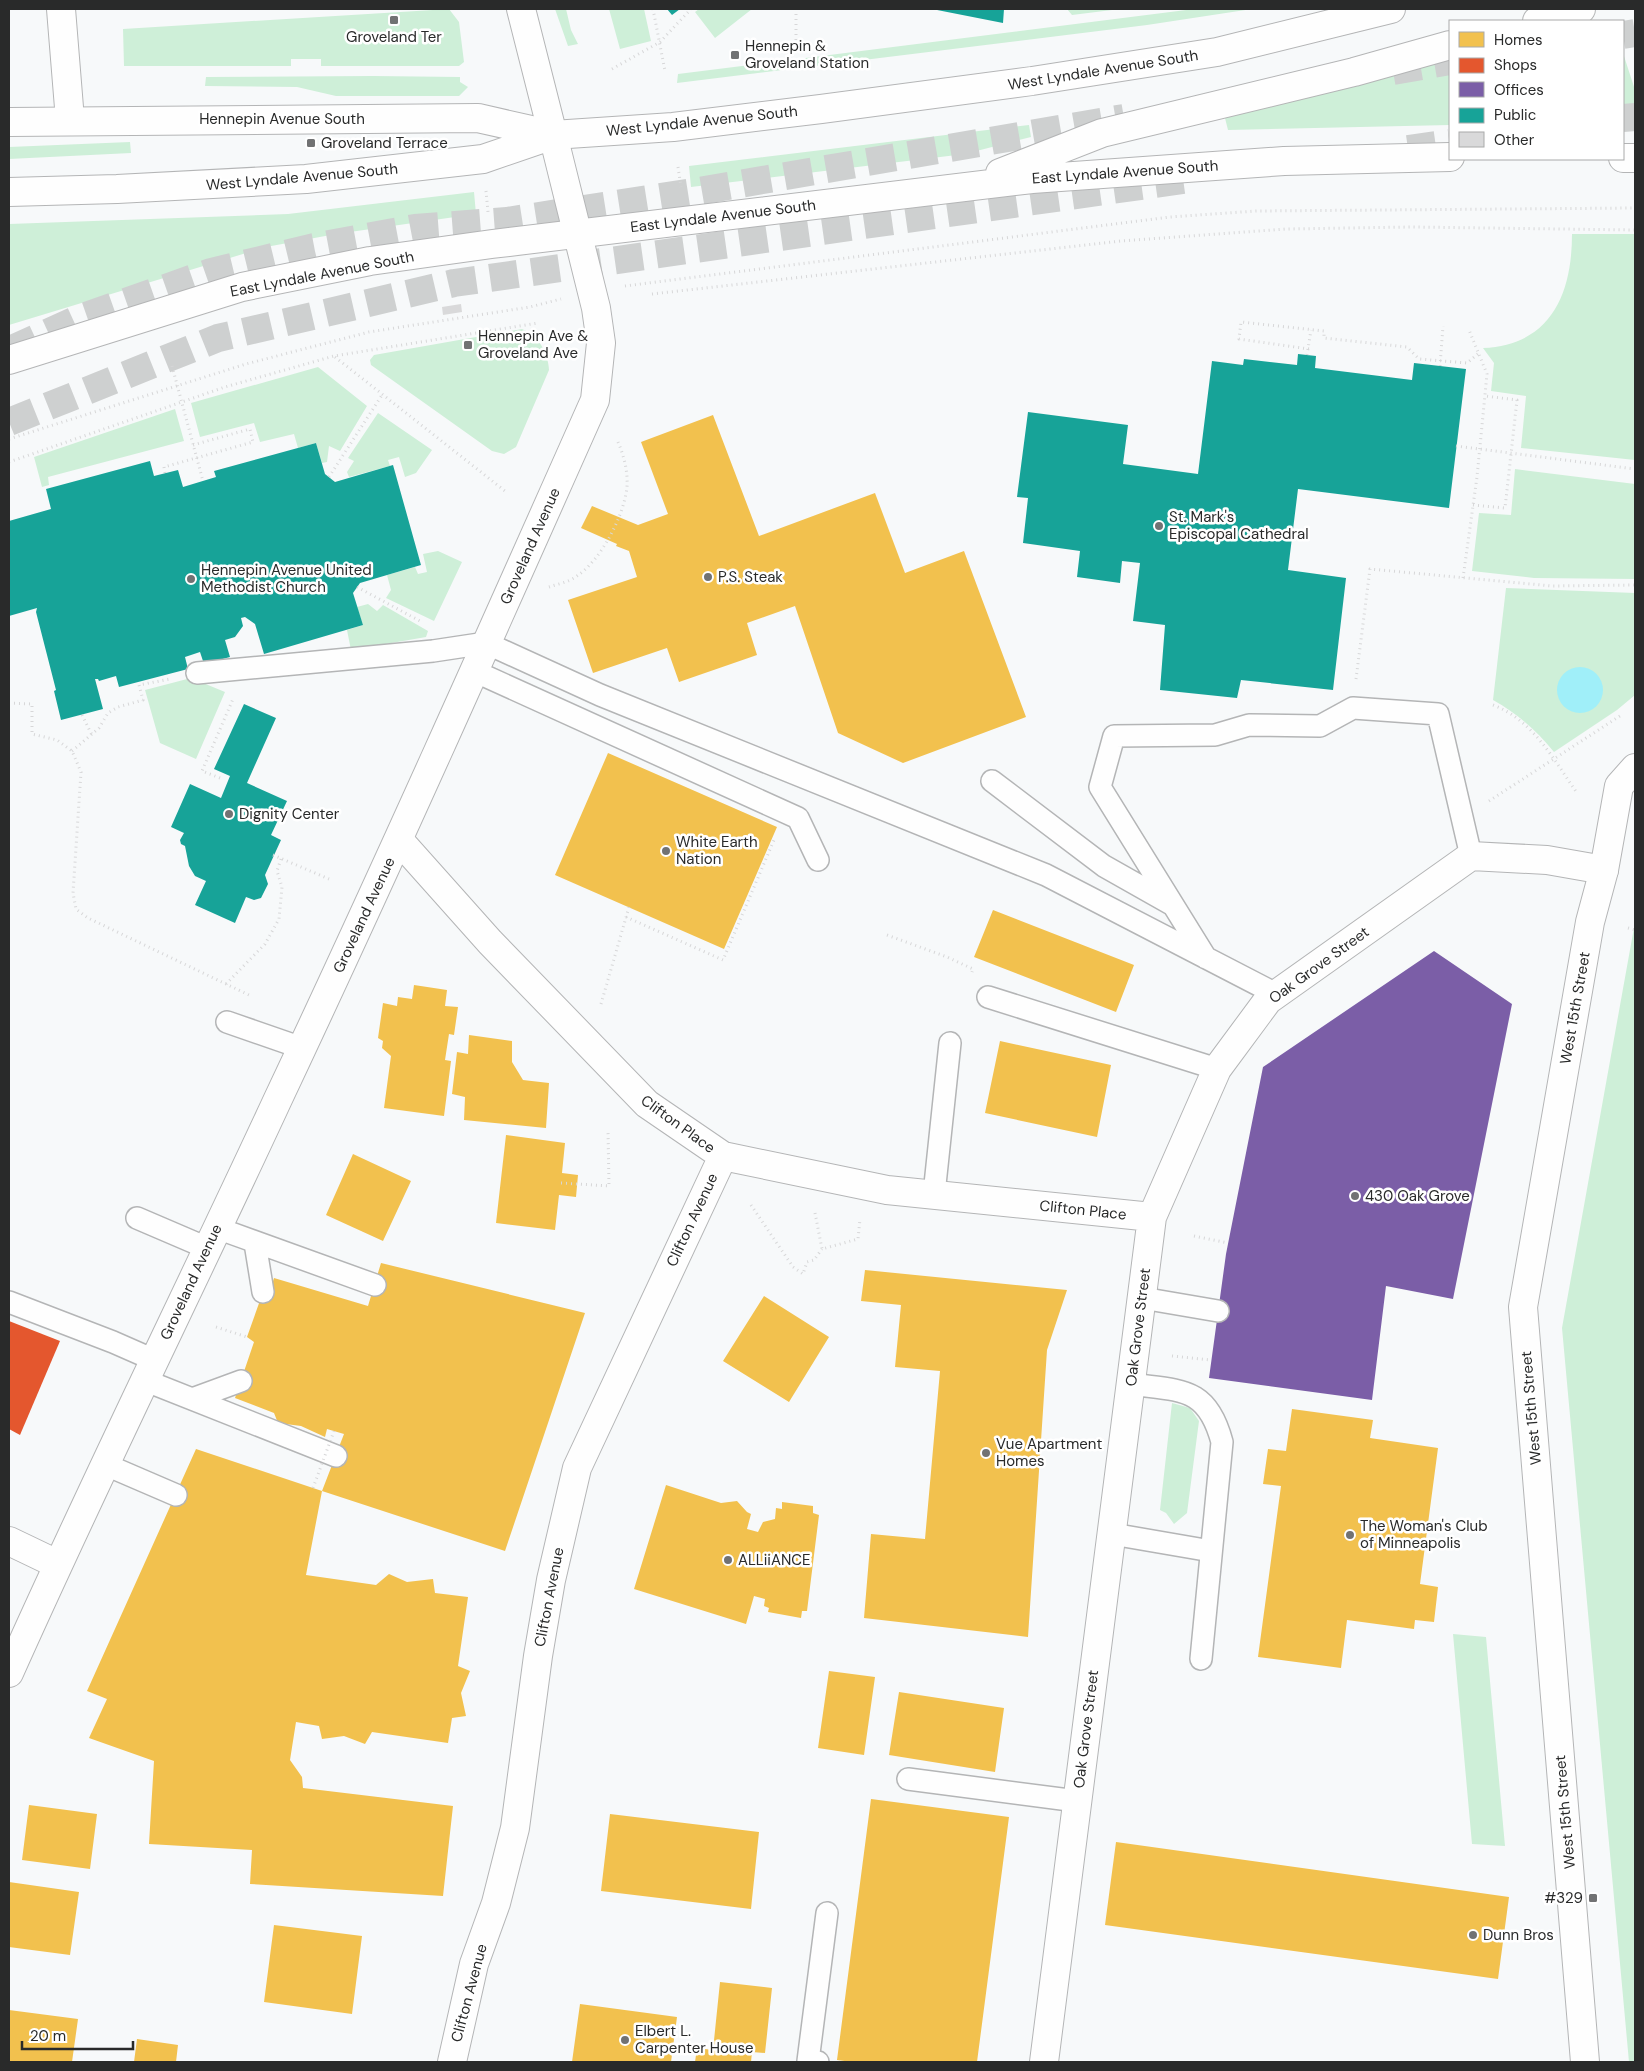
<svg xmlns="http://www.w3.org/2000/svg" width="1644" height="2071" font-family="'DM Sans',sans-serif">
<rect width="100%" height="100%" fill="#f7f9fa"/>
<path fill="#ceefd8" d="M 449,9 L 459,22 L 464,62 L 459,66 L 321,66 L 321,59 L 291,59 L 291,66 L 124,66 L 123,29 Z
M 555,9 L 566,9 L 571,30 L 578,44 L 568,46 Z
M 609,9 L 644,9 L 651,41 L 620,49 Z
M 699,9 L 752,9 L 715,38 L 695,12 Z
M 1067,9 L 1120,9 L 1072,15 Z
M 1194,9 L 1252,9 L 1147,25 L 677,83 L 678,74 Z
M 1623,53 L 1635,90 L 1635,123 L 1633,126 L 1623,127 Z
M 1450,60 L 1450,125 L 1228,130 L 1225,118 Z
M 373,76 L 460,77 L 460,82 L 468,87 L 459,96 L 336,96 L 297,87 L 205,86 L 206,77 Z
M 1029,125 L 1031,137 L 965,154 L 691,187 L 689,166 Z
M 130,142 L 131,153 L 9,159 L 9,147 Z
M 474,192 L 476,214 L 336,234 L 266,247 L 9,325 L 9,224 L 288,214 Z
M 1572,234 L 1635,234 L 1635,460 L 1521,448 L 1526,396 L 1491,391 L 1494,363 L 1483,348 C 1551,345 1572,294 1572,234 Z
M 522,329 C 539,336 548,353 549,370 L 516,447 L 504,454 L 492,451 L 371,365 L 370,360 L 374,355 Z
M 318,367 L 367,406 L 340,451 L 329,446 L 327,462 L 322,463 L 316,443 L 298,448 L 294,434 L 260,442 L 254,423 L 200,437 L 191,403 Z
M 175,409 L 184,441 L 48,477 L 49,485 L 42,487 L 34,457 Z
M 378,413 L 432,450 L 416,473 L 405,477 L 399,457 L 388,460 L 390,466 L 349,477 L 347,472 L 354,461 L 348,458 Z
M 1515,469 L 1635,484 L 1635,579 L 1534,578 L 1472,571 L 1479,513 L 1511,515 Z
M 438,551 L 462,562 L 434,621 L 386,598 L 391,590 L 387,575 L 415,567 L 418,574 L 427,572 L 423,554 Z
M 1506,588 L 1635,593 L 1635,695 L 1617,710 L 1554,752 C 1536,730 1518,714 1493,700 Z
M 368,604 L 377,611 L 383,605 L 428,631 L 426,637 L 351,650 L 347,630 L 363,625 L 357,607 Z
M 191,678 L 225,692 L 196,759 L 160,743 L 145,690 Z
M 1635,922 L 1635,2062 L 1629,2062 L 1562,1328 Z
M 1172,1403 L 1190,1408 L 1199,1421 L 1187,1513 L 1174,1524 L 1166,1513 L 1160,1510 Z
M 1453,1634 L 1486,1637 L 1505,1846 L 1472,1844 Z"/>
<path fill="#a0eff9" d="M1557 690a23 23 0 1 1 46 0a23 23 0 1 1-46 0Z"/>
<path fill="#f2c14e" d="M 713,415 L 759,536 L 875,493 L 905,573 L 964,551 L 1026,717 L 903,763 L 838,733 L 795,606 L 747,623 L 757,655 L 679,682 L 667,648 L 593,673 L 568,600 L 637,577 L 629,551 L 616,546 L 617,544 L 581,528 L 592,506 L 638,525 L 668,514 L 641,442 Z
M 608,753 L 777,827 L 724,949 L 555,875 Z
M 993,910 L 1134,965 L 1116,1012 L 974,957 Z
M 414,985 L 447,990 L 445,1006 L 458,1007 L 454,1035 L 449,1034 L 445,1060 L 451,1061 L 444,1116 L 384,1108 L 391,1056 L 382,1048 L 383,1041 L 378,1038 L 383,1003 L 397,1006 L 398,997 L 412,999 Z
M 469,1035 L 512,1041 L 512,1062 L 523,1080 L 549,1083 L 546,1128 L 464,1120 L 465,1097 L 452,1094 L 457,1052 L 468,1054 Z
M 1000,1041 L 1111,1065 L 1097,1137 L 985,1113 Z
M 506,1135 L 565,1143 L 562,1173 L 578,1175 L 576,1197 L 559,1195 L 555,1230 L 496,1223 Z
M 353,1154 L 411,1181 L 383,1241 L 326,1215 Z
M 381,1263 L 585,1313 L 505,1551 L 322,1491 L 306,1575 L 376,1585 L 389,1574 L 407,1582 L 433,1579 L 435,1593 L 468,1597 L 458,1666 L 470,1671 L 461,1693 L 466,1716 L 452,1718 L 448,1743 L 372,1732 L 365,1744 L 344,1736 L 322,1739 L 319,1726 L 296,1722 L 290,1760 L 302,1777 L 303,1788 L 453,1806 L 443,1896 L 250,1884 L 252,1850 L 149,1844 L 154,1761 L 89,1738 L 107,1699 L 87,1691 L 196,1449 L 322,1491 L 344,1434 L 327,1429 L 325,1437 L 301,1426 L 278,1423 L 274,1413 L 235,1398 L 254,1342 L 247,1337 L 263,1292 L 270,1291 L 274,1278 L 368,1306 Z
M 865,1270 L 1067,1290 L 1047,1350 L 1028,1637 L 864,1618 L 871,1534 L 925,1539 L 940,1371 L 895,1367 L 901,1305 L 861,1301 Z
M 764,1296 L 829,1337 L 789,1402 L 723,1361 Z
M 1292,1409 L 1373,1420 L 1370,1438 L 1438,1448 L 1420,1584 L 1438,1587 L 1434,1622 L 1415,1620 L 1414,1629 L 1347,1620 L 1341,1668 L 1258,1657 L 1281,1486 L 1263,1484 L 1268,1449 L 1286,1451 Z
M 666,1485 L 721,1503 L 737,1501 L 747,1512 L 751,1514 L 747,1529 L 758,1532 L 763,1522 L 775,1519 L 776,1508 L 782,1509 L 782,1502 L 813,1506 L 813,1513 L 819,1515 L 807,1611 L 802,1611 L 801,1618 L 768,1612 L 769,1608 L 764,1606 L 765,1599 L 754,1596 L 746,1624 L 634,1589 Z
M 829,1671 L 875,1677 L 864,1755 L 818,1748 Z
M 899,1692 L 1004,1708 L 995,1772 L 889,1755 Z
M 871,1799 L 1009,1817 L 977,2062 L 852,2062 L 837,2060 Z
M 29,1805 L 97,1814 L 90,1869 L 22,1860 Z
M 610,1814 L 759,1832 L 751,1909 L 601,1891 Z
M 1116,1842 L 1509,1897 L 1498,1979 L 1105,1925 Z
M 9,1882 L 79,1892 L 70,1955 L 9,1947 Z
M 274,1925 L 362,1936 L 352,2014 L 264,2002 Z
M 720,1982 L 772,1988 L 765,2053 L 752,2052 L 751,2062 L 695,2062 L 697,2048 L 713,2050 Z
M 580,2004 L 677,2017 L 671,2062 L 572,2062 Z
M 9,2010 L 78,2019 L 72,2062 L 9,2062 Z
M 137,2039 L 178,2045 L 176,2062 L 134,2062 Z"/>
<path fill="#e4572e" d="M 9,1321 L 60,1341 L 20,1435 L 9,1429 Z"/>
<path fill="#7b5ea7" d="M 1434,951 L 1512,1004 L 1453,1299 L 1386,1286 L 1372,1400 L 1209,1378 L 1226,1254 L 1263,1067 Z"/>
<path fill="#17a398" d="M 667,9 L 680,9 L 672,15 Z
M 932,9 L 1004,9 L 1003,23 Z
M 1298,354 L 1316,356 L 1315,368 L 1412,380 L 1414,363 L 1466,369 L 1449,508 L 1298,489 L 1288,570 L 1346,578 L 1333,690 L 1241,680 L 1237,698 L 1160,690 L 1165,625 L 1133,621 L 1140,563 L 1122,561 L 1120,583 L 1077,577 L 1080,551 L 1023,543 L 1028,498 L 1017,497 L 1028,412 L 1128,425 L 1123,464 L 1198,474 L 1212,361 L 1243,365 L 1244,359 L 1297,365 Z
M 316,443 L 325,474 L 335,482 L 393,465 L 421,565 L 360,583 L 353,593 L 363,625 L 264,654 L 255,624 L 245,617 L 241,618 L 243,626 L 235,637 L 225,640 L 230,657 L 204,664 L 200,652 L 185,657 L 188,669 L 119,687 L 116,676 L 99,681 L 98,679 L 95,679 L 103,709 L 61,720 L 54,691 L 56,690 L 36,612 L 37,608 L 9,616 L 9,521 L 51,509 L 46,489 L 150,461 L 154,476 L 178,470 L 183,487 L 216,477 L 214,471 Z
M 244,704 L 276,718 L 247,783 L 287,801 L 271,835 L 281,840 L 265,875 L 268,884 L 261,898 L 254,900 L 246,897 L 235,923 L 195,905 L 206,881 L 195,876 L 189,866 L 185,846 L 181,844 L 180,840 L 184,833 L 171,827 L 190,784 L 221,798 L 230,776 L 214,769 Z"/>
<path fill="#d9d9da" d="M 461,304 L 462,312 L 443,315 L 442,307 Z"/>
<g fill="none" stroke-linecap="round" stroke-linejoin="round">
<path stroke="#ced0d0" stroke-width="28" stroke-dasharray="28 14" stroke-linecap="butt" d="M 1623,35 L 1635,33
M 1393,71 L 1450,61
M 1623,118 L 1635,117
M 1408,149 L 1450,143
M 10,350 L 80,318 L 211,272 L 314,247 L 415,228 L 507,221 L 693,192 L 1124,118
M 9,422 L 218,338 L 454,283 L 1197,178"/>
<defs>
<path id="lane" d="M 474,671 L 798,818 L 818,860
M 197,673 L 433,651 L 486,643 L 600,695 L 1046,875 L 1276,994
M 992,781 L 1104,866 L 1173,905
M 1206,958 L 1100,787 L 1114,736 L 1215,735 L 1249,725 L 1320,726 L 1353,708 L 1438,714 L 1471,856
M 988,997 L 1217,1069
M 227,1022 L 302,1048
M 934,1194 L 950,1043
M 137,1218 L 207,1248
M 217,1228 L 375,1285
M 255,1243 L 263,1292
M 1142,1298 L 1218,1311
M 9,1302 L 113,1342 L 154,1360
M 144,1380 L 336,1456
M 1130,1384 C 1181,1391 1207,1386 1222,1442 L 1201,1659
M 192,1399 L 241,1381
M 104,1464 L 176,1495
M 1112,1534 L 1211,1551
M 908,1779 L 1077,1801
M 818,2062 L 808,2061 L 827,1913"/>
<path id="street" d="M 521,9 L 553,135
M 399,840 L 490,942 L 647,1104 L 723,1156 L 887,1190 L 1152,1217
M 9,1541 L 57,1564
M 452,2062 L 474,1964 L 496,1903 L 515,1828 L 538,1656 L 551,1580 L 577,1468 L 723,1156
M 1044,2062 L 1152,1217 L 1217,1069 L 1268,1000 L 1471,856 L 1547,860 L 1604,870"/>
<path id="secondary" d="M 61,9 L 70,120
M 9,1673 C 95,1480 189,1291 278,1099 C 387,868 491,634 595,400 L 601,343 L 596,308 L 553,135
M 1585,2062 L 1523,1307 L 1590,922 L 1604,870 L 1619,786 L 1635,768"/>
<path id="primary" d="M 1537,21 L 1581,9
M 9,122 L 478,118 L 553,135
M 1623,158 L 1635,158
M 1000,173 L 1102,133 L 1354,72 L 1450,45
M 9,192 L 117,189 L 306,179 L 483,159 L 553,135 L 673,127 L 821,109 L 1032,81 L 1217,52 L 1391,9
M 9,360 L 242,287 L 370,261 L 492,244 L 1032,179 L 1284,161 L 1450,157"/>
</defs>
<use href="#lane" stroke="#b4b5b6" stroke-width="24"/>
<use href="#street" stroke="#b4b5b6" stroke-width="30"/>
<use href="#secondary" stroke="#b4b5b6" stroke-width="30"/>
<use href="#primary" stroke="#b4b5b6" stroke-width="30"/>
<path stroke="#d7d7d8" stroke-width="3" stroke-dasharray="1 4" stroke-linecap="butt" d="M 653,9 L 665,71
M 796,9 L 796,54
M 612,69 L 660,42 L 691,9
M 678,167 L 681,187
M 486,191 L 488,212
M 625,286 L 1170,217 L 1256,211 L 1635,208
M 652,294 L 1121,241 L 1286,229 L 1412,227 L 1635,230
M 1309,349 L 1239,339 L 1241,322 L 1324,331 L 1324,338 L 1407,347 L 1419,359 L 1467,363 L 1479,353
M 1307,355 L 1311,330
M 335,357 L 505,491
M 172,366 L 203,481
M 1440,366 L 1443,326
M 9,439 L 246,364 L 369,332 L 530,307 L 561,299
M 1456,446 L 1635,469
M 9,462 L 225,387 L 334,356 L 538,323
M 165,473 L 164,467 L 253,442 L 250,429 L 193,445
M 329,477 L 382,395
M 1473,505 L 1505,508 L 1517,400 L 1485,396
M 1463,578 L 1477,477 L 1487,374 L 1469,330
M 357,587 L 420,621
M 549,587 C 558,584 569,582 577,576 C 601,560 624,516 627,487 C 628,471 624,456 618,442
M 1356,679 L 1370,569 L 1552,586 L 1635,585
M 9,703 L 32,704 L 32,734 L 57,740 L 72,751 L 81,772 L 73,893 L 76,909 L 88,918 L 249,995
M 1493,705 C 1533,720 1554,760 1577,793
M 82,715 L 92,735
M 72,751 L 99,728 L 108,713 L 118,707 L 143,700 L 139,685 L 170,679
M 220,778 L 202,771 L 233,699
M 1489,801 L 1620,716
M 273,855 L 329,879
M 626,917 L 723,960 L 774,840
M 1628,928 L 1635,930
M 887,935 L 947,957 L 973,969 L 972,972
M 226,984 L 265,944 L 279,919 L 282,887 L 277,871 L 281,859
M 601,1004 L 629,907
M 561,1183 L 609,1186 L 608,1131
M 751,1205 L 793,1267 L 803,1274 L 807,1262 L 814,1260 L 822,1249
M 815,1213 L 822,1249 L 858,1239 L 860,1219
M 1194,1236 L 1228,1243
M 216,1327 L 247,1337
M 1172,1356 L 1211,1360"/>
<use href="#lane" stroke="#fefefe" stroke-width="21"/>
<use href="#street" stroke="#fefefe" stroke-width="28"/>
<use href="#secondary" stroke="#fefefe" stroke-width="28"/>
<use href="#primary" stroke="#fefefe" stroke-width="28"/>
<path stroke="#d7d7d8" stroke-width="3" stroke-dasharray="1 4" stroke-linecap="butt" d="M 313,1488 L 334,1431"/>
</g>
<g fill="#717273" stroke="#fff" stroke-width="2">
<rect x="389" y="15" width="10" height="10" rx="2.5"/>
<rect x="730" y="50" width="10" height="10" rx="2.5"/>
<rect x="306" y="138" width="10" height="10" rx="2.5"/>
<rect x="463" y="340" width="10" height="10" rx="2.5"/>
<circle cx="1159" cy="526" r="5"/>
<circle cx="708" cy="577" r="5"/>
<circle cx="191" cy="579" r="5"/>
<circle cx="229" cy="814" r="5"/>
<circle cx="666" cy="851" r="5"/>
<circle cx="1355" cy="1196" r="5"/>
<circle cx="986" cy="1453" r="5"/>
<circle cx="1350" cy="1535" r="5"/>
<circle cx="728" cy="1560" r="5"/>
<rect x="1588" y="1893" width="10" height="10" rx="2.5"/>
<circle cx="1473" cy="1935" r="5"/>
<circle cx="625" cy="2040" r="5"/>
</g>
<g text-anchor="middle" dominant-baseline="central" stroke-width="5" stroke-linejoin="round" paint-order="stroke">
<g font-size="15" fill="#292a2a" stroke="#fff" text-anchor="start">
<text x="394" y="37" text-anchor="middle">Groveland Ter</text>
<text x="745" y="46">Hennepin &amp;<tspan x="745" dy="17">Groveland Station</tspan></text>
<text x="321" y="143">Groveland Terrace</text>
<text x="478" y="336">Hennepin Ave &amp;<tspan x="478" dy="17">Groveland Ave</tspan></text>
<text x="1169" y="517">St. Mark's<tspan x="1169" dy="17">Episcopal Cathedral</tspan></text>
<text x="201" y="570">Hennepin Avenue United<tspan x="201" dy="17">Methodist Church</tspan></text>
<text x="718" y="577">P.S. Steak</text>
<text x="239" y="814">Dignity Center</text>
<text x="676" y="842">White Earth<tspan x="676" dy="17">Nation</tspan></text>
<text x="1365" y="1196">430 Oak Grove</text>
<text x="996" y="1444">Vue Apartment<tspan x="996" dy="17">Homes</tspan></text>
<text x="1360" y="1526">The Woman's Club<tspan x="1360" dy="17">of Minneapolis</tspan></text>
<text x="738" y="1560">ALLiiANCE</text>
<text x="1583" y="1898" text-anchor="end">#329</text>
<text x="1483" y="1935">Dunn Bros</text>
<text x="635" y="2031">Elbert L.<tspan x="635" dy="17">Carpenter House</tspan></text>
</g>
<g font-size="15" fill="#292a2a" stroke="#fff">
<text transform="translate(1103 70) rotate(-9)">West Lyndale Avenue South</text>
<text x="282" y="119">Hennepin Avenue South</text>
<text transform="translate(702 121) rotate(-6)">West Lyndale Avenue South</text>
<text transform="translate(1125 172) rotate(-4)">East Lyndale Avenue South</text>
<text transform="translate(302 177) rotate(-5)">West Lyndale Avenue South</text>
<text transform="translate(723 216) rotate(-7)">East Lyndale Avenue South</text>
<text transform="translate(322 274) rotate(-11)">East Lyndale Avenue South</text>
<text transform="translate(530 546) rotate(-66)">Groveland Avenue</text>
<text transform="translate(364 915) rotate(-65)">Groveland Avenue</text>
<text transform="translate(1319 965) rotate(-36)">Oak Grove Street</text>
<text transform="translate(1575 1008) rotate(-80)">West 15th Street</text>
<text transform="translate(678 1124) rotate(36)">Clifton Place</text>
<text transform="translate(1083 1210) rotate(6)">Clifton Place</text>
<text transform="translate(692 1220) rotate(-65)">Clifton Avenue</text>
<text transform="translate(191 1282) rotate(-65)">Groveland Avenue</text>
<text transform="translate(1138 1327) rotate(-83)">Oak Grove Street</text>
<text transform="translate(1531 1408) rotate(-95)">West 15th Street</text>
<text transform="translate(549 1597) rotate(-79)">Clifton Avenue</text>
<text transform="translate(1086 1729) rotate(-83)">Oak Grove Street</text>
<text transform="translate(1565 1812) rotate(-95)">West 15th Street</text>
<text transform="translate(469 1993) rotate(-75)">Clifton Avenue</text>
</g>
</g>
<rect width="1644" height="2071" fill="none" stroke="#292a2a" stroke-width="20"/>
<rect x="1449" y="20" width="175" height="140" fill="#ffffff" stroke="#a9aaaa"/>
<rect x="1459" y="32" width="25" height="15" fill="#f2c14e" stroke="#a9aaaa"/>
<text x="1494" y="45" font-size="15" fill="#292a2a">Homes</text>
<rect x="1459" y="58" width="25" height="15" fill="#e4572e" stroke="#a9aaaa"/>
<text x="1494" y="70" font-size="15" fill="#292a2a">Shops</text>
<rect x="1459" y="82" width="25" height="15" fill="#7b5ea7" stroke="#a9aaaa"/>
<text x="1494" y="95" font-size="15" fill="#292a2a">Offices</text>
<rect x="1459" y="108" width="25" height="15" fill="#17a398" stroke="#a9aaaa"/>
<text x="1494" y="120" font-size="15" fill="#292a2a">Public</text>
<rect x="1459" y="132" width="25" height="15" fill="#d9d9da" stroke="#a9aaaa"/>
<text x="1494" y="145" font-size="15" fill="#292a2a">Other</text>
<path d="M22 2041v8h111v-8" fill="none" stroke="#292a2a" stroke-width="2.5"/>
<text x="30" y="2041" font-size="15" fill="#292a2a" stroke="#ffffff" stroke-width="4" paint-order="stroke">20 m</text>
</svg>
